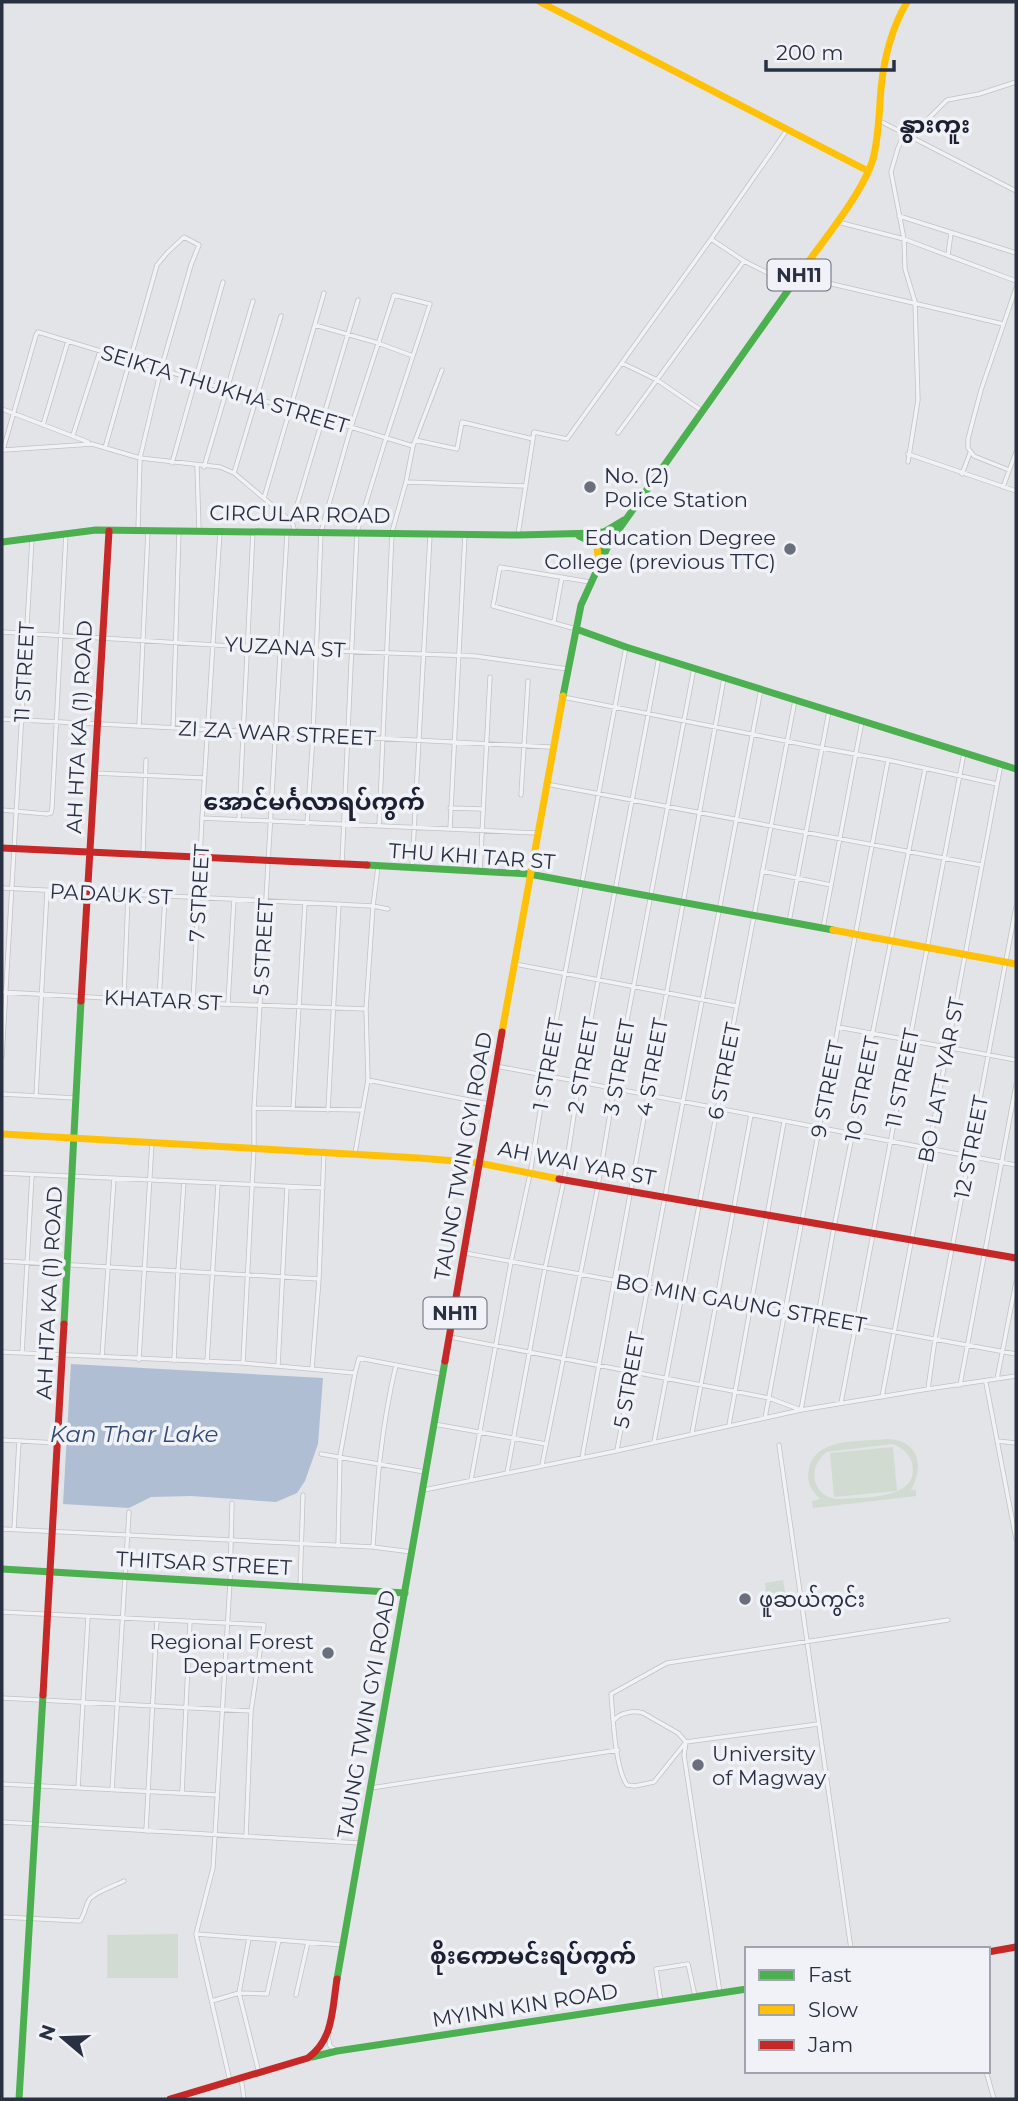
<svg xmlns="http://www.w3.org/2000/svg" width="1018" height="2101" font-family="Montserrat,'Noto Sans Myanmar',sans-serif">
<rect width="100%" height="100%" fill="#e2e4e7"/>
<path fill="#d2dbd2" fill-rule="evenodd" d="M 887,1439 C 918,1440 925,1465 911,1490 L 916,1490 L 916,1496 L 813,1508 L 812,1501 L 820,1499 C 811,1491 806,1481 809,1469 C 815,1437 861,1442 887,1439 ZM 892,1444 C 902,1447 909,1453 912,1463 C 921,1501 860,1497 837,1499 C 811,1496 807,1466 827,1452 Z
M 893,1447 L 897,1491 L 834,1497 L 830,1453 Z
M 783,1580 L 787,1604 L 768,1607 L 765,1583 Z
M 178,1934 L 178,1978 L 107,1978 L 107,1935 Z"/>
<path fill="#b0bed3" d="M 71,1364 L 323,1378 L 318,1444 L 305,1481 L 297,1493 L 276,1502 L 191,1496 L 151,1497 L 129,1508 L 63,1504 Z"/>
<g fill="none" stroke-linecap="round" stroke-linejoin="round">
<defs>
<path id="street" d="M 880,121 L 1016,191
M 904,135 L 898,148 L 891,172 L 904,239 L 905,269 L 915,302 L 918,400 L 908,462
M 910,137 L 947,100 L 979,94 L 1016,82
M 899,216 L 1016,253
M 838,222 L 904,239 L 1016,281
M 711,239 L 744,261
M 948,255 L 951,233
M 798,276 L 1003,324
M 315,325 L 378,343 L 413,356
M 622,363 L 657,380 L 701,410
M 2,409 L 88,442
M 43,425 L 68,341
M 618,433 L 744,261 L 792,285
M 73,435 L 100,351
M 415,440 L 457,449 L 462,422 L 533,439
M 105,448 L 157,265 L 167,253 L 184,237 L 199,245 L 191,265 L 161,369 L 140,458 L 138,530
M 3,450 L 36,335 L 38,332 L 413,446
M 4,450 L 92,444 L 140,458 L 220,467 L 234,473 L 292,522
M 908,454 L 1016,491
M 172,463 L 223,282
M 197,466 L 199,531
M 204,467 L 253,301
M 1009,470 L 974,456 L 968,448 L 968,439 L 981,390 L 1016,288
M 234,473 L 281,316
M 962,474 L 970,453
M 406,482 L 526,486
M 1003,487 L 1016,452
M 264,498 L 324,293
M 295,532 L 292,522 L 358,300
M 518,535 L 534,432 L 567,439 L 711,239 L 787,130
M 554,621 L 562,577
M 576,629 L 493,606 L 500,567 L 590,582
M 2,632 L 280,649 L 475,656 L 568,669
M 563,697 L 822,748 L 888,760 L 997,784
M 2,719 L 550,747
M 139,726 L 148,530
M 173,728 L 179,531
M 94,773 L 204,778
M 546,784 L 981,865
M 521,795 L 528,681
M 450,808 L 483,809
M 2,810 L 47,814 L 51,813 L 52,808 L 66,533
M 202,818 L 537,833
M 239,819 L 253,531
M 307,824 L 313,735 L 321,532 L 351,427 L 394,295 L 430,304 L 386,438 L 357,532 L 342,863
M 379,826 L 392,532 L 406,482 L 413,446 L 442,370
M 450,829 L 465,534
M 143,854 L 146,760
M 412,869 L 430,535
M 762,871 L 831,885
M 480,872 L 490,677
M 2,888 L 373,906 L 388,909
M 789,922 L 829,711
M 823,928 L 862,721
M 515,964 L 736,1006
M 2,992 L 193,1003 L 366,1009
M 124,998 L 128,895
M 159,1001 L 165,897
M 193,1003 L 202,818 L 220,531
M 228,1003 L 234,899
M 838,1027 L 1016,1060
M 2,1057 L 32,539
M 496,1066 L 1016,1165
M 368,1080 L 489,1104
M 2,1094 L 75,1098
M 36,1096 L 47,891
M 254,1108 L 362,1110
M 293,1109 L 305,903
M 328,1110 L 339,904
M 355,1153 L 368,1080 L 366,1009 L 373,906 L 378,867
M 2,1173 L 323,1188
M 465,1253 L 1016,1354
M 2,1261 L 319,1279
M 450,1337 L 769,1398 L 801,1410 L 928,1389 L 1016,1376
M 2,1352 L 243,1363 L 355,1373
M 22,1353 L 32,1175
M 102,1357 L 114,1178
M 139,1360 L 152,1142
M 174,1361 L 178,1271 L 184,1181
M 207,1362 L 218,1184
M 243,1363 L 254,1148 L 254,1108 L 287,533
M 278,1366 L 287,1187
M 312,1369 L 319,1279 L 324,1151
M 997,1379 L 1016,1282
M 986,1383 L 1016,1539
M 960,1385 L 1016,1085
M 928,1389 L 935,1339 L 1016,907
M 882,1397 L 1001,764
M 841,1403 L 964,753
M 765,1418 L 888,760
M 434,1424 L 546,1444
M 729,1425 L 784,1122
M 692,1433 L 751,1115
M 2,1440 L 58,1443
M 997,1441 L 1016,1443
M 654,1442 L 795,700
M 779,1445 L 851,1949
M 617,1450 L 761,689
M 321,1454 L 425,1472
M 582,1458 L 724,678
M 542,1465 L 598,1186 L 614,1089 L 694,668
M 507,1473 L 545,1268 L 564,1180 L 579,1082 L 659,657
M 471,1480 L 511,1262 L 530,1174 L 546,1075 L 626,647
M 424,1490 L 616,1451 L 801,1410 L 834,1227 L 925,769
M 2,1529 L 373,1547 L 412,1552
M 14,1529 L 19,1441
M 338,1546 L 340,1456 L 355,1373 L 359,1358 L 442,1374
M 373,1547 C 377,1483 381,1428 396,1365
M 300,1587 L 303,1495
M 2,1612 L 264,1625 L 251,1711 L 246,1837
M 2,1698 L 251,1711
M 614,1720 C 620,1713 633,1710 643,1713 L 678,1733 L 686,1742 L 654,1782 L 635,1786 L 627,1785 C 615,1768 613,1717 611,1694 L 667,1663 L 948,1620
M 2,1784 L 217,1795
M 78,1788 L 88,1617
M 371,1788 L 618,1750
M 112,1790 L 129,1512
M 182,1793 L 190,1621
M 2,1822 L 360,1843
M 146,1831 L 157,1620
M 2,1917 L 80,1921 C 85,1914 85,1907 89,1900 C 93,1893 116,1885 124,1881
M 196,1934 L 344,1945
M 249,1938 L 239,1993 L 259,2073
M 720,1993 L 684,1755 L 686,1742 L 818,1724
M 296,1995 L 308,1942
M 212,2001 L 239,1993 L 267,1994 L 279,1940
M 661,2002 L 656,1969 L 688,1964 L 695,1996
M 328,2036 L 330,2046 L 337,2051
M 986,2071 L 994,2099
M 241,2077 L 244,2099
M 230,2081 L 196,1934 L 213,1868 L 230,1582 L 232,1503"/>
</defs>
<use href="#street" stroke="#c0c2c5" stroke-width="5"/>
<use href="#street" stroke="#f2f2f4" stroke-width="3.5"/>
<path stroke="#4caf50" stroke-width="7" d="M594 540a8 8 0 1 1 16 0a8 8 0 1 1-16 0Z
M 604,532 L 624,520
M 579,536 L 594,543
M 2,542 L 96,530 L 518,535 L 598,533
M 610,542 L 801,272
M 576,629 L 626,647 L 1016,769
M 563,696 L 581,605 L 608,546
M 367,865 L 529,874 L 833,930
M 64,1324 L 81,1001
M 2,1569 L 405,1593
M 337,1979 L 445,1361
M 312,2057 L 337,2051 L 747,1989
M 19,2099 L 43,1695"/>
<path stroke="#ffc107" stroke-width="7" d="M 540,2 L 868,171
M 801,272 C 822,242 863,193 873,159 C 879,136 879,112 881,89 C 884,58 891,29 907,2
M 597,547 L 599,564
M 833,930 L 1016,964
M 502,1032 L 563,696
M 2,1134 L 419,1158 L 479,1163 L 559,1179"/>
<path stroke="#c62828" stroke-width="7" d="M 2,848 L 367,865
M 81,1001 L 109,531
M 559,1179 L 1016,1258
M 445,1361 L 502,1032
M 43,1695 L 64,1324
M 988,1952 L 1016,1947
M 170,2099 L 308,2058 C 334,2039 332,2009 337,1979"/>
</g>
<g fill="#696f7b" stroke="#f0f2f7" stroke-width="2.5">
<circle cx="590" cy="487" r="7"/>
<circle cx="790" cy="549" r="7"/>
<circle cx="745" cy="1599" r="7"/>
<circle cx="328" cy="1653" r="7"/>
<circle cx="698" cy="1765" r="7"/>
</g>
<g text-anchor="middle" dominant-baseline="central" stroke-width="7" stroke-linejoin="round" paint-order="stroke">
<g fill="#f0f2f7" stroke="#646a78" stroke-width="2">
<rect x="767.5" y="259.5" width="63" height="31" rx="5"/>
<rect x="423.5" y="1297.5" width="63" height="31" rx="5"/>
</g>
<g font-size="19" font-weight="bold" fill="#283041">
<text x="799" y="275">NH11</text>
<text x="455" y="1313">NH11</text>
</g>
<g font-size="21" fill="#283041" stroke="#f0f2f7">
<text transform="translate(225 389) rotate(17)">SEIKTA THUKHA STREET</text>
<text transform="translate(300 514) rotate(1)">CIRCULAR ROAD</text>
<text transform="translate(285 647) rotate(3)">YUZANA ST</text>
<text transform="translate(24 672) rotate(-87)">11 STREET</text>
<text transform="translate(79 727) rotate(-87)">AH HTA KA (1) ROAD</text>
<text transform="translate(277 733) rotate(3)">ZI ZA WAR STREET</text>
<text transform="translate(472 856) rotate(4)">THU KHI TAR ST</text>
<text transform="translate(199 893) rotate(-87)">7 STREET</text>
<text transform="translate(111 894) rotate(3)">PADAUK ST</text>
<text transform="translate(263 947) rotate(-87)">5 STREET</text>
<text transform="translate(163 1000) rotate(3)">KHATAR ST</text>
<text transform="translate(548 1064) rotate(-80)">1 STREET</text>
<text transform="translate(583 1065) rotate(-80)">2 STREET</text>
<text transform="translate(619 1067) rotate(-80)">3 STREET</text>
<text transform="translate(652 1067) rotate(-80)">4 STREET</text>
<text transform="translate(724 1071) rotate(-79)">6 STREET</text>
<text transform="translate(902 1078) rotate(-79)">11 STREET</text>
<text transform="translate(941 1080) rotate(-79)">BO LATT YAR ST</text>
<text transform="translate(827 1089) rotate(-79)">9 STREET</text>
<text transform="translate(862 1089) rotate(-79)">10 STREET</text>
<text transform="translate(971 1147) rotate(-79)">12 STREET</text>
<text transform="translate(463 1156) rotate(-80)">TAUNG TWIN GYI ROAD</text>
<text transform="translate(577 1163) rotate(11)">AH WAI YAR ST</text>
<text transform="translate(49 1293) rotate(-87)">AH HTA KA (1) ROAD</text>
<text transform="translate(741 1303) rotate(10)">BO MIN GAUNG STREET</text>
<text transform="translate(629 1380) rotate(-80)">5 STREET</text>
<text transform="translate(204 1563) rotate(3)">THITSAR STREET</text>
<text transform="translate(366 1714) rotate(-80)">TAUNG TWIN GYI ROAD</text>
<text transform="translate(525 2005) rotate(-9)">MYINN KIN ROAD</text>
</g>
<g font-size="21" fill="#283041" stroke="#f0f2f7" text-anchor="start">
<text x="604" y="475">No. (2)<tspan x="604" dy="24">Police Station</tspan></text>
<text x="776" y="537" text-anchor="end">Education Degree<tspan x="776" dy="24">College (previous TTC)</tspan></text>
<text x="759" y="1599">ဖူဆယ်ကွင်း</text>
<text x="314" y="1641" text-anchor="end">Regional Forest<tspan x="314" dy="24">Department</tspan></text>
<text x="712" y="1753">University<tspan x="712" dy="24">of Magway</tspan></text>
</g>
<g font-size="23" font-style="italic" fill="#324c76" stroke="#f0f2f7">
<text x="134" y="1434">Kan Thar Lake</text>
</g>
<g font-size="24" font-weight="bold" fill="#1b2132" stroke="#f0f2f7">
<text x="935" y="124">နွားကူး</text>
<text x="314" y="801">အောင်မင်္ဂလာရပ်ကွက်</text>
<text x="533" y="1955">စိုးကောမင်းရပ်ကွက်</text>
</g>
</g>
<rect width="1018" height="2101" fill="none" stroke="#283041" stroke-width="7"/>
<rect x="745" y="1947" width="245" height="126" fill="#f0f2f7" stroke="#a0a4ae" stroke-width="2"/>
<rect x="759" y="1970" width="35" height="10" fill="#4caf50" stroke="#a0a4ae" stroke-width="2"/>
<text x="808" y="1982" font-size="21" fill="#283041">Fast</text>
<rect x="759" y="2005" width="35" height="10" fill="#ffc107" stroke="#a0a4ae" stroke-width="2"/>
<text x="808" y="2017" font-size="21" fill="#283041">Slow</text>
<rect x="759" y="2040" width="35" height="10" fill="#c62828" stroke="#a0a4ae" stroke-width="2"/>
<text x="808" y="2052" font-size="21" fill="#283041">Jam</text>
<g transform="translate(63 2038) rotate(289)" stroke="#f0f2f7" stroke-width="5" paint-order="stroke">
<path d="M0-5L12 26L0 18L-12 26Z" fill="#283041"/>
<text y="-10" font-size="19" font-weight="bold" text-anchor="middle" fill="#283041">N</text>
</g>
<path d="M766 60v10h128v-10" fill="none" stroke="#283041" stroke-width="3.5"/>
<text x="776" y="60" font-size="21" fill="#283041" stroke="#f0f2f7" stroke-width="5" paint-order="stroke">200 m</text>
</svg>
